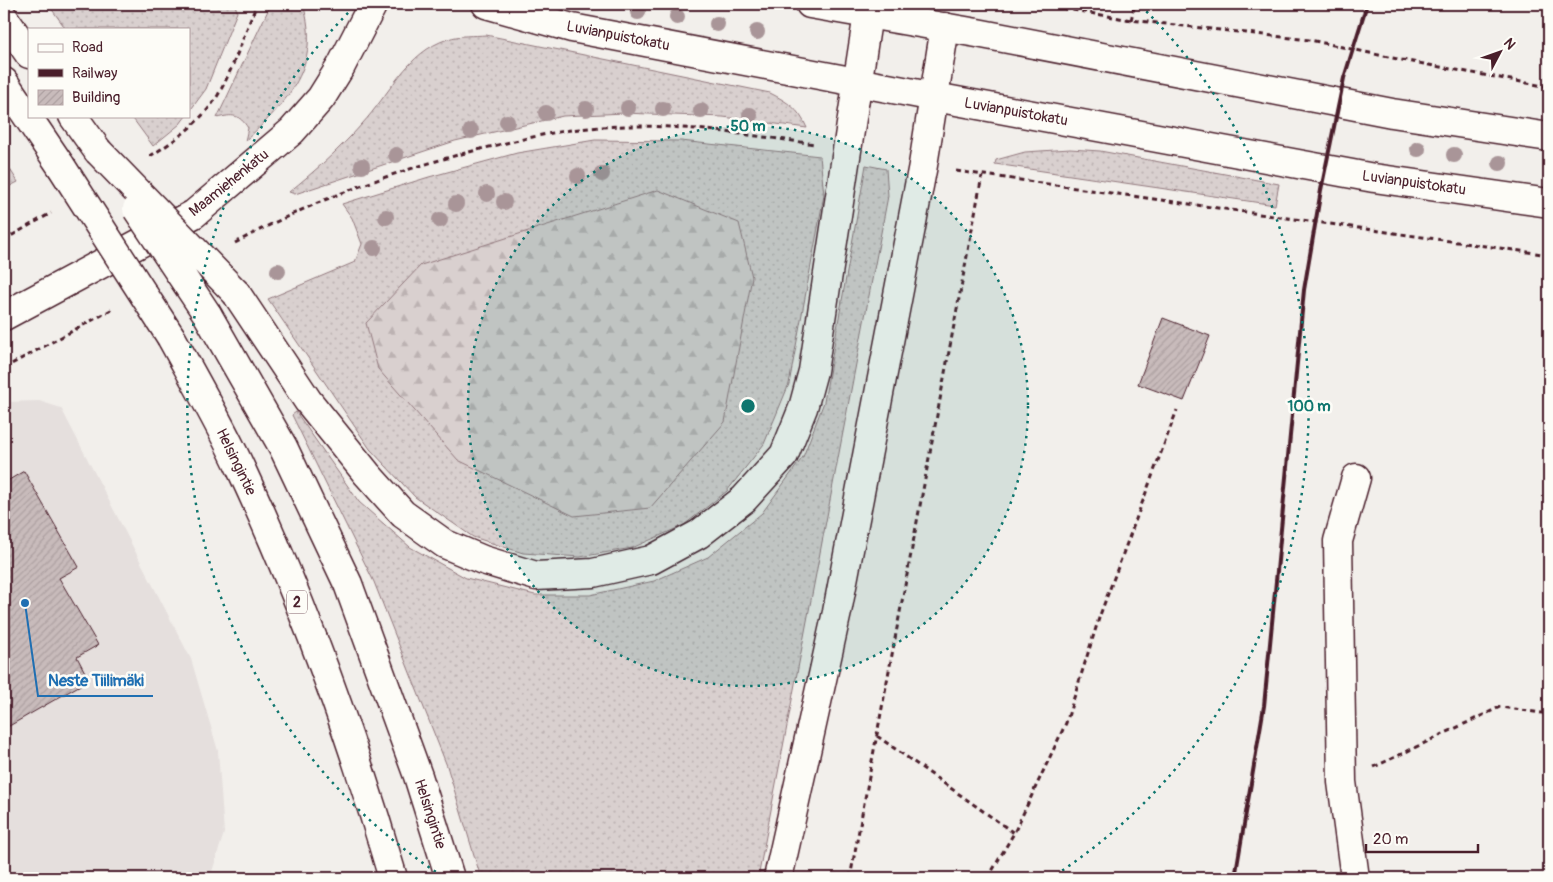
<svg xmlns="http://www.w3.org/2000/svg" width="1553" height="882" font-family="Pangolin,sans-serif">
<defs>
<pattern id="grass-dots" width="8" height="8" patternUnits="userSpaceOnUse" patternTransform="scale(1.25)"><rect width="8" height="8" fill="#d9d0cf"/><path d="M2 2h.1M6 6h.1" fill="none" stroke="#bcb2b2" stroke-width="1.8" stroke-linecap="round"/></pattern>
<pattern id="forest-firs" width="22" height="20" patternUnits="userSpaceOnUse" patternTransform="scale(1.25)"><rect width="22" height="20" fill="#d9d0cf"/><path d="M5 1l3.5 6h-7zM16 11l3.5 6h-7z" fill="#bcb2b2"/></pattern>
<pattern id="building-hatch" width="6" height="6" patternUnits="userSpaceOnUse" patternTransform="scale(1.25)"><rect width="6" height="6" fill="#c8bbbb"/><path d="M-1 1l2-2M0 6l6-6M5 7l2-2" fill="none" stroke="#ada0a1"/></pattern>
</defs>
<rect width="100%" height="100%" fill="#f2efeb"/>
<filter id="ink" filterUnits="userSpaceOnUse"><feTurbulence type="fractalNoise" baseFrequency=".02" numOctaves="2"/><feDisplacementMap in="SourceGraphic" scale="10" xChannelSelector="R" yChannelSelector="G"/><feConvolveMatrix kernelMatrix="1 2 1 2 8 2 1 2 1" color-interpolation-filters="sRGB"/></filter>
<g filter="url(#ink)">
<path fill="#e5dfdd" d="M 39,401 L 61,408 L 191,659 L 218,751 L 224,833 L 210,878 L 4,878 L 4,402 Z"/>
<path fill="url(#grass-dots)" stroke="#92787d" d="M 48,4 L 235,4 L 237,12 L 206,89 L 189,112 L 189,29 L 66,29 Z
M 271,4 L 303,4 C 322,66 288,101 245,141 L 248,128 C 239,114 233,114 217,118 Z
M 486,35 L 770,93 C 788,102 799,109 807,128 L 723,117 L 624,113 L 563,116 L 455,141 L 295,194 L 289,192 C 315,171 340,149 362,124 C 389,95 407,52 448,39 C 459,35 474,36 486,35 Z
M 131,116 L 186,116 L 180,124 L 153,146 Z
M 595,140 L 681,141 L 820,156 L 824,195 L 789,384 L 764,444 L 727,491 L 684,525 L 632,548 L 580,557 L 523,553 L 473,537 L 415,497 L 370,449 L 268,299 L 355,262 L 362,244 L 352,218 L 342,204 L 429,177 L 517,153 Z
M 1070,149 L 1100,151 L 1279,184 L 1275,205 L 995,164 L 996,160 L 1025,152 Z
M 4,160 L 18,182 L 4,189 Z
M 866,165 L 886,169 L 888,196 L 758,878 L 481,878 L 447,766 L 374,582 L 292,415 L 296,412 L 359,502 L 410,547 L 466,578 L 535,595 L 590,595 L 654,581 L 708,557 L 762,513 L 803,457 L 824,402 Z"/>
<path fill="url(#forest-firs)" stroke="#92787d" d="M 658,190 L 739,223 L 752,277 L 725,422 L 650,508 L 574,516 L 458,460 L 378,369 L 366,323 L 421,265 Z"/>
<path fill="url(#building-hatch)" stroke="#4a1f2b" d="M 1163,318 L 1210,336 L 1184,401 L 1138,384 Z
M 24,471 L 79,567 L 59,578 L 98,645 L 77,657 L 89,680 L 4,729 L 4,483 Z"/>
<g fill="none" stroke-linecap="round" stroke-linejoin="round">
<defs>
<path id="minor" d="M 1355,878 L 1342,782 L 1338,541 L 1356,478"/>
<path id="major" d="M 486,4 L 572,28 L 935,97 L 1374,178 L 1549,203
M 810,4 L 977,33 L 1392,113 L 1549,137
M 4,316 L 194,214 L 292,131 L 321,98 L 341,66 L 373,4"/>
<path id="highway" d="M 4,18 L 29,54
M 4,82 L 61,166
M 73,116 L 98,151
M 236,293 L 308,401 L 367,474 L 403,514 L 445,544 L 483,560 L 536,576 L 593,573 L 651,560 L 699,534 L 744,499 L 784,455 L 803,408 L 813,371 L 868,14
M 207,314 L 283,447 L 348,584 L 418,776 L 450,878
M 171,337 C 195,381 221,425 242,471 C 303,602 353,740 393,878
M 778,878 L 837,612 L 923,165 L 945,27"/>
</defs>
<use href="#minor" stroke="#4a1f2b" stroke-width="31"/>
<use href="#major" stroke="#4a1f2b" stroke-width="31"/>
<use href="#highway" stroke="#4a1f2b" stroke-width="31"/>
<path stroke="#4a1f2b" stroke-width="3" stroke-dasharray="5 4" stroke-linecap="butt" d="M 1037,4 L 1131,20 L 1310,40 L 1402,60 L 1549,87
M 1131,20 L 1135,4
M 150,156 C 174,142 203,120 218,95 C 234,67 244,34 257,4
M 956,171 L 1549,255
M 4,240 L 51,213
M 235,243 C 316,199 396,170 485,148 C 519,140 554,131 589,128 C 665,121 740,134 815,144
M 4,368 L 113,309
M 877,736 L 1014,833
M 1374,767 L 1500,707 L 1549,714
M 850,878 L 982,176
M 988,878 L 1014,833 L 1066,723 L 1100,615 L 1177,410"/>
<use href="#minor" stroke="#fdfcf7" stroke-width="28"/>
<use href="#major" stroke="#fdfcf7" stroke-width="28"/>
<use href="#highway" stroke="#fdfcf7" stroke-width="28"/>
<path stroke="#4a1f2b" stroke-width="4" d="M 1235,878 L 1264,706 L 1304,290 L 1321,190 L 1344,78 L 1367,4"/>
<defs>
<path id="highway-bridge" d="M 98,151 L 236,293
M 61,166 L 171,337
M 137,209 L 207,314"/>
</defs>
<use href="#highway-bridge" stroke="#4a1f2b" stroke-width="31" stroke-linecap="butt"/>
<use href="#highway-bridge" stroke="#fdfcf7" stroke-width="28"/>
</g>
<g fill="#a99598">
<circle cx="638" cy="12" r="8"/>
<circle cx="677" cy="17" r="8"/>
<circle cx="717" cy="24" r="8"/>
<circle cx="757" cy="32" r="8"/>
<circle cx="628" cy="108" r="8"/>
<circle cx="586" cy="109" r="8"/>
<circle cx="663" cy="109" r="8"/>
<circle cx="701" cy="111" r="8"/>
<circle cx="546" cy="113" r="8"/>
<circle cx="750" cy="115" r="8"/>
<circle cx="507" cy="122" r="8"/>
<circle cx="471" cy="131" r="8"/>
<circle cx="1418" cy="149" r="8"/>
<circle cx="396" cy="155" r="8"/>
<circle cx="1454" cy="155" r="8"/>
<circle cx="1500" cy="163" r="8"/>
<circle cx="362" cy="166" r="8"/>
<circle cx="602" cy="174" r="8"/>
<circle cx="578" cy="176" r="8"/>
<circle cx="487" cy="194" r="8"/>
<circle cx="504" cy="202" r="8"/>
<circle cx="456" cy="204" r="8"/>
<circle cx="386" cy="217" r="8"/>
<circle cx="440" cy="220" r="8"/>
<circle cx="374" cy="248" r="8"/>
<circle cx="278" cy="271" r="8"/>
</g>
</g>
<circle cx="748" cy="406" r="280" fill="#0f766e" fill-opacity=".12"/>
<g fill="none" stroke="#0f766e" stroke-width="2.5" stroke-dasharray="2.5 5">
<circle cx="748" cy="406" r="280"/>
<path d="M442 876A561 561 0 0 1 355 6M1141 6A561 561 0 0 1 1054 876"/>
</g>
<g text-anchor="middle" dominant-baseline="central" stroke-width="5" stroke-linejoin="round" paint-order="stroke">
<rect fill="#fdfcf7" stroke="#806168" stroke-width="1" x="287" y="590.5" width="20" height="23" rx="4"/>
<g font-size="14" font-weight="bold" fill="#4a1f2b">
<text x="297" y="602">2</text>
</g>
<g font-size="15" fill="#4a1f2b" stroke="#fdfcf7">
<text transform="translate(618 36) rotate(11)">Luvianpuistokatu</text>
<text transform="translate(1016 112) rotate(10)">Luvianpuistokatu</text>
<text transform="translate(229 183) rotate(-39)">Maamiehenkatu</text>
<text transform="translate(1414 183) rotate(8)">Luvianpuistokatu</text>
<text transform="translate(236 462) rotate(64)">Helsingintie</text>
<text transform="translate(430 814) rotate(72)">Helsingintie</text>
</g>
</g>
<circle cx="748" cy="406" r="8" fill="#0f766e" stroke="#fdfcf7" stroke-width="2.5"/>
<g font-size="15" text-anchor="middle" font-weight="bold" fill="#0f766e" stroke="#fdfcf7" stroke-width="5" stroke-linejoin="round" paint-order="stroke">
<text x="748" y="131">50 m</text>
<text x="1309" y="411">100 m</text>
</g>
<path fill="none" stroke="#1f6fb2" stroke-width="2" d="M25 603L38 696H153"/>
<circle fill="#1f6fb2" stroke="#fdfcf7" stroke-width="2" cx="25" cy="603" r="5"/>
<g font-size="16" text-anchor="middle" font-weight="bold" fill="#1f6fb2" stroke="#fdfcf7" stroke-width="5" stroke-linejoin="round" paint-order="stroke">
<text x="96" y="686">Neste Tiilimäki</text>
</g>
<rect width="1553" height="882" fill="none" stroke="#fdfcf7" stroke-width="20"/>
<rect x="10" y="10" width="1533" height="862" fill="none" stroke="#4a1f2b" stroke-width="2" filter="url(#ink)"/>
<rect x="28" y="28" width="162" height="90" fill="#fdfcf7" stroke="#b5a4a5"/>
<rect x="38" y="44" width="25" height="8" fill="#fdfcf7" stroke="#b5a4a5"/>
<text x="72" y="52" font-size="15" fill="#4a1f2b">Road</text>
<rect x="38" y="69" width="25" height="8" fill="#4a1f2b" stroke="#b5a4a5"/>
<text x="72" y="78" font-size="15" fill="#4a1f2b">Railway</text>
<rect x="38" y="90" width="25" height="15" fill="url(#building-hatch)" stroke="#b5a4a5"/>
<text x="72" y="102" font-size="15" fill="#4a1f2b">Building</text>
<g transform="translate(1500 52) rotate(49)" stroke="#fdfcf7" stroke-width="4" paint-order="stroke">
<path d="M0-4L9 19L0 12L-9 19Z" fill="#4a1f2b"/>
<text y="-8" font-size="14" font-weight="bold" text-anchor="middle" fill="#4a1f2b">N</text>
</g>
<path d="M1366 844v8h112v-8" fill="none" stroke="#4a1f2b" stroke-width="2.5"/>
<text x="1373" y="844" font-size="15" fill="#4a1f2b" stroke="#fdfcf7" stroke-width="4" paint-order="stroke">20 m</text>
</svg>
